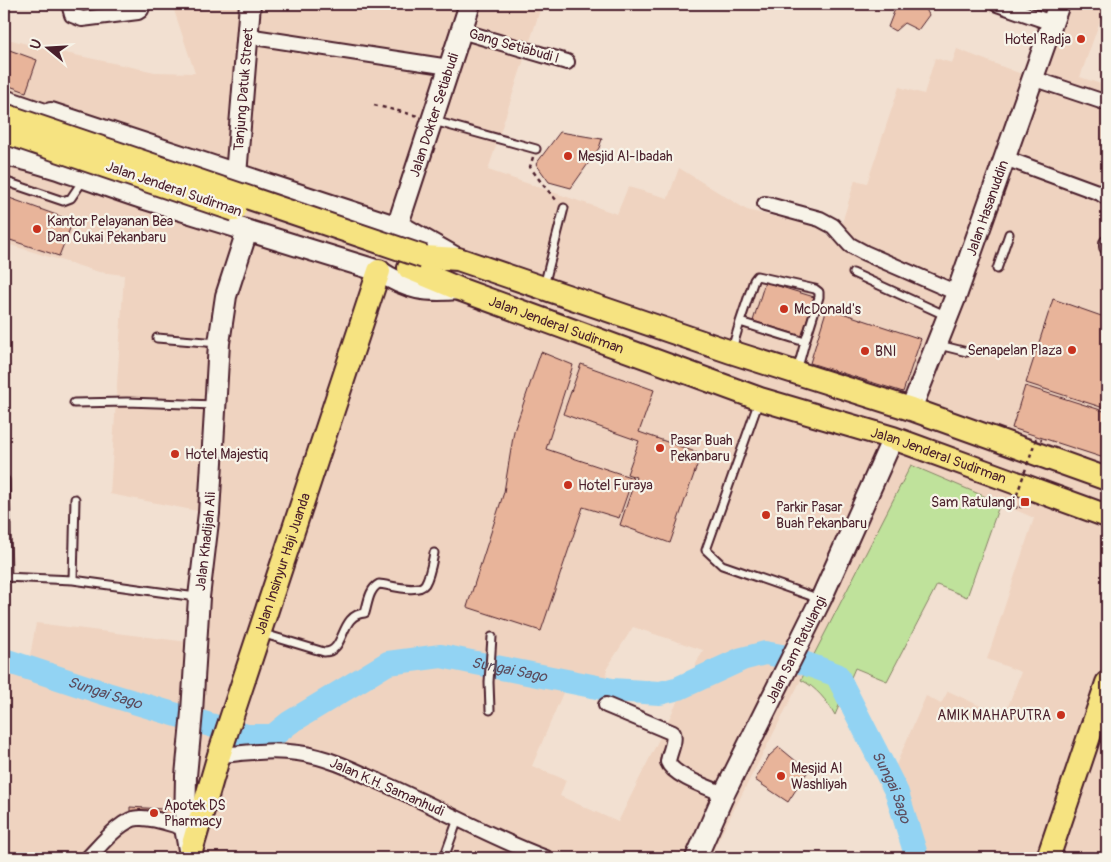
<svg xmlns="http://www.w3.org/2000/svg" width="1111" height="862" font-family="Pangolin,sans-serif">
<rect width="100%" height="100%" fill="#f2e0d1"/>
<filter id="ink" filterUnits="userSpaceOnUse"><feTurbulence type="fractalNoise" baseFrequency=".02" numOctaves="2"/><feDisplacementMap in="SourceGraphic" scale="10" xChannelSelector="R" yChannelSelector="G"/><feConvolveMatrix kernelMatrix="1 2 1 2 8 2 1 2 1" color-interpolation-filters="sRGB"/></filter>
<g filter="url(#ink)">
<path fill="#efd3c0" fill-rule="evenodd" d="M 172,4 L 542,4 L 488,170 L 617,214 L 628,187 L 668,198 L 679,168 L 747,210 L 819,227 L 836,243 L 855,180 L 867,183 L 899,87 L 924,94 L 935,58 L 952,63 L 957,49 L 1032,78 L 1059,4 L 1106,4 L 1080,77 L 1107,86 L 1107,858 L 908,858 L 886,788 L 926,696 L 941,704 L 948,691 L 1004,717 L 1021,672 L 987,659 L 1034,518 L 912,465 L 709,858 L 4,858 L 4,662 L 28,667 L 36,623 L 196,643 L 208,513 L 110,494 L 124,275 L 99,272 L 4,243 L 4,38 L 42,48 L 155,72 L 195,73 ZM 633,627 L 703,650 L 618,822 L 560,796 L 566,780 L 532,766 L 565,688 L 605,695 L 607,668 Z"/>
<path fill="#bfe29b" stroke="#848063" d="M 911,465 L 1000,503 L 967,597 L 937,585 L 887,681 L 855,668 L 835,715 C 828,702 815,686 801,680 Z"/>
<g fill="none" stroke-linecap="round" stroke-linejoin="round">
<path stroke="#92d3f3" stroke-width="24" id="s1" d="M 4,660 L 107,694 L 247,736 L 273,736 L 289,723 L 388,663 L 441,656 L 612,690 L 660,693 L 679,688 L 742,659 L 765,653 L 787,657 L 837,675 L 897,793 L 917,858"/>
</g>
<path fill="#e8b49a" stroke="#4a1f2b" d="M 897,4 L 922,4 L 924,5 L 929,15 L 918,30 L 904,23 L 895,31 L 888,27 Z
M 4,48 L 37,60 L 26,92 L 4,84 Z
M 560,132 L 602,139 L 599,148 L 571,188 L 549,182 L 536,164 Z
M 4,196 L 73,221 L 59,256 L 4,238 Z
M 765,282 L 814,297 L 802,336 L 753,321 Z
M 1053,299 L 1107,318 L 1107,409 L 1026,383 Z
M 827,308 L 921,339 L 903,392 L 810,363 Z
M 541,352 L 573,365 L 546,449 L 633,478 L 619,518 L 583,507 L 541,631 L 467,607 L 504,492 L 514,431 Z
M 581,364 L 654,390 L 639,432 L 701,454 L 670,543 L 620,525 L 636,477 L 627,474 L 639,441 L 563,414 Z
M 1025,386 L 1107,412 L 1107,459 L 1012,428 Z
M 779,747 L 808,771 L 788,802 L 755,780 L 769,756 Z
M 130,807 L 177,810 L 177,819 L 130,815 Z"/>
<g fill="none" stroke-linecap="round" stroke-linejoin="round">
<defs>
<path id="lane" d="M 434,121 L 536,149
M 4,181 L 63,201 L 71,198 L 84,179
M 997,269 L 1009,234
M 853,273 L 947,316
M 544,286 L 564,208
M 740,322 L 754,280 L 757,276 L 815,289 L 819,292 L 819,297 L 805,342
M 157,338 L 218,343
M 939,345 L 967,352
M 732,349 L 740,322 L 805,342 L 797,371
M 759,401 L 706,550 L 722,565 L 820,599
M 74,403 L 127,402 L 215,405
M 5,480 L 7,577
M 4,577 L 73,580 L 196,597
M 73,580 L 75,499
M 261,633 L 324,652 C 346,653 339,614 365,613 C 368,603 369,589 379,584 C 390,585 418,594 425,584 C 430,576 432,563 434,553
M 490,710 L 489,682 L 492,637
M 444,858 L 458,819"/>
<path id="street" d="M 69,4 L 72,15 L 82,19 L 138,12 L 141,10 L 143,4
M 997,4 L 1052,23
M 461,31 L 567,62
M 247,36 L 449,67
M 1032,78 L 1107,103
M 4,97 L 51,113
M 1005,158 L 1100,193 L 1107,198
M 765,204 L 820,219 L 833,226 L 850,245 L 865,253 L 957,293
M 1107,243 L 1107,247
M 606,705 L 673,733 C 676,742 669,752 668,762 C 673,776 710,788 724,794
M 219,755 C 245,753 272,749 298,753 C 328,757 354,770 380,782 C 436,806 489,837 546,858
M 88,858 C 100,846 122,818 139,818 C 154,817 170,824 185,828"/>
<g id="secondary">
<path d="M 4,155 C 51,164 96,183 142,198 C 221,223 300,247 379,271 C 408,290 426,292 459,289"/>
<path d="M 35,161 L 51,113 L 407,230 L 458,259"/>
<path id="s2" d="M 236,175 L 250,4"/>
<path id="s3" d="M 397,227 L 470,4"/>
<path id="s4" d="M 911,409 L 957,293 L 1059,4"/>
<path id="s5" d="M 190,855 L 185,828 L 186,776 L 192,712 L 199,597 L 209,513 L 219,343 L 226,296 L 247,231"/>
<path id="s6" d="M 696,858 L 724,794 L 821,599 L 893,438"/>
</g>
<g id="primary">
<path d="M 424,257 L 458,259 L 731,352 L 911,409 L 1107,479"/>
<path id="s7" d="M 409,268 L 459,289 L 760,399 L 893,438 L 1107,516"/>
<path id="s8" d="M 189,858 L 219,755 L 379,271"/>
<path d="M 1048,858 L 1107,683"/>
</g>
</defs>
<use href="#lane" stroke="#4a1f2b" stroke-width="11"/>
<use href="#street" stroke="#4a1f2b" stroke-width="18"/>
<use href="#secondary" stroke="#4a1f2b" stroke-width="24"/>
<use href="#primary" stroke="#4a1f2b" stroke-width="26"/>
<path stroke="#4a1f2b" stroke-width="2.5" stroke-dasharray="4 4" stroke-linecap="butt" d="M 374,105 L 418,116
M 533,157 L 530,167 L 544,186 L 558,202"/>
<use href="#lane" stroke="#f7f3e8" stroke-width="7"/>
<use href="#street" stroke="#f7f3e8" stroke-width="14"/>
<use href="#secondary" stroke="#f7f3e8" stroke-width="20"/>
<use href="#primary" stroke="#f6e381" stroke-width="22"/>
<defs>
<path id="primary-bridge" d="M 4,115 L 424,257
M 4,132 L 235,210"/>
</defs>
<use href="#primary-bridge" stroke="#4a1f2b" stroke-width="26" stroke-linecap="butt"/>
<path stroke="#4a1f2b" stroke-width="2.5" stroke-dasharray="4 4" stroke-linecap="butt" d="M 1021,504 L 1020,509 L 1013,506 L 1036,439 L 1042,440"/>
<use href="#primary-bridge" stroke="#f6e381" stroke-width="22"/>
</g>
</g>
<g fill="#c8321e" stroke="#f7f3e8" stroke-width="2">
<circle cx="1081" cy="39" r="5"/>
<circle cx="568" cy="156" r="5"/>
<circle cx="37" cy="229" r="5"/>
<circle cx="784" cy="309" r="5"/>
<circle cx="1072" cy="350" r="5"/>
<circle cx="865" cy="351" r="5"/>
<circle cx="660" cy="448" r="5"/>
<circle cx="175" cy="454" r="5"/>
<circle cx="568" cy="485" r="5"/>
<rect x="1020" y="497" width="10" height="10" rx="2.5"/>
<circle cx="766" cy="515" r="5"/>
<circle cx="1061" cy="715" r="5"/>
<circle cx="781" cy="776" r="5"/>
<circle cx="154" cy="813" r="5"/>
</g>
<g text-anchor="middle" dominant-baseline="central" stroke-width="4.5" stroke-linejoin="round" paint-order="stroke">
<g font-size="14" fill="#4a1f2b" stroke="#f7f3e8" text-anchor="start">
<text x="1071" y="39" text-anchor="end">Hotel Radja</text>
<text x="578" y="156">Mesjid Al-Ibadah</text>
<text x="47" y="221">Kantor Pelayanan Bea<tspan x="47" dy="16">Dan Cukai Pekanbaru</tspan></text>
<text x="794" y="309">McDonald's</text>
<text x="1062" y="350" text-anchor="end">Senapelan Plaza</text>
<text x="875" y="351">BNI</text>
<text x="670" y="440">Pasar Buah<tspan x="670" dy="16">Pekanbaru</tspan></text>
<text x="185" y="454">Hotel Majestiq</text>
<text x="578" y="485">Hotel Furaya</text>
<text x="1015" y="502" text-anchor="end">Sam Ratulangi</text>
<text x="776" y="507">Parkir Pasar<tspan x="776" dy="16">Buah Pekanbaru</tspan></text>
<text x="1051" y="715" text-anchor="end">AMIK MAHAPUTRA</text>
<text x="791" y="768">Mesjid Al<tspan x="791" dy="16">Washliyah</tspan></text>
<text x="164" y="805">Apotek DS<tspan x="164" dy="16">Pharmacy</tspan></text>
</g>
<g font-size="14" fill="#4a1f2b" stroke="#f7f3e8">
<text transform="translate(514 46) rotate(16)">Gang Setiabudi I</text>
<text stroke="none"><textPath href="#s2" startOffset="86">Tanjung Datuk Street</textPath></text>
<text stroke="none"><textPath href="#s3" startOffset="118">Jalan Dokter Setiabudi</textPath></text>
<text transform="translate(174 189) rotate(19)">Jalan Jenderal Sudirman</text>
<text stroke="none"><textPath href="#s4" startOffset="215">Jalan Hasanuddin</textPath></text>
<text stroke="none"><textPath href="#s7" startOffset="158">Jalan Jenderal Sudirman</textPath></text>
<text stroke="none"><textPath href="#s7" startOffset="562">Jalan Jenderal Sudirman</textPath></text>
<text stroke="none"><textPath href="#s5" startOffset="315">Jalan Khadijah Ali</textPath></text>
<text stroke="none"><textPath href="#s8" startOffset="309">Jalan Insinyur Haji Juanda</textPath></text>
<text stroke="none"><textPath href="#s6" startOffset="231">Jalan Sam Ratulangi</textPath></text>
<text transform="translate(387 787) rotate(24)">Jalan K.H. Samanhudi</text>
</g>
<g font-size="15" font-style="italic" fill="#5c4c5d" stroke="#f7f3e8">
<text stroke="none"><textPath href="#s1" startOffset="540">Sungai Sago</textPath></text>
<text stroke="none"><textPath href="#s1" startOffset="106">Sungai Sago</textPath></text>
<text stroke="none"><textPath href="#s1" startOffset="1006">Sungai Sago</textPath></text>
</g>
</g>
<rect width="1111" height="862" fill="none" stroke="#f7f3e8" stroke-width="20"/>
<rect x="10" y="10" width="1091" height="842" fill="none" stroke="#4a1f2b" stroke-width="2" filter="url(#ink)"/>
<g transform="translate(48 48) rotate(288)" stroke="#f7f3e8" stroke-width="4" paint-order="stroke">
<path d="M0-4L9 19L0 12L-9 19Z" fill="#4a1f2b"/>
<text y="-8" font-size="14" font-weight="bold" text-anchor="middle" fill="#4a1f2b">U</text>
</g>
</svg>
